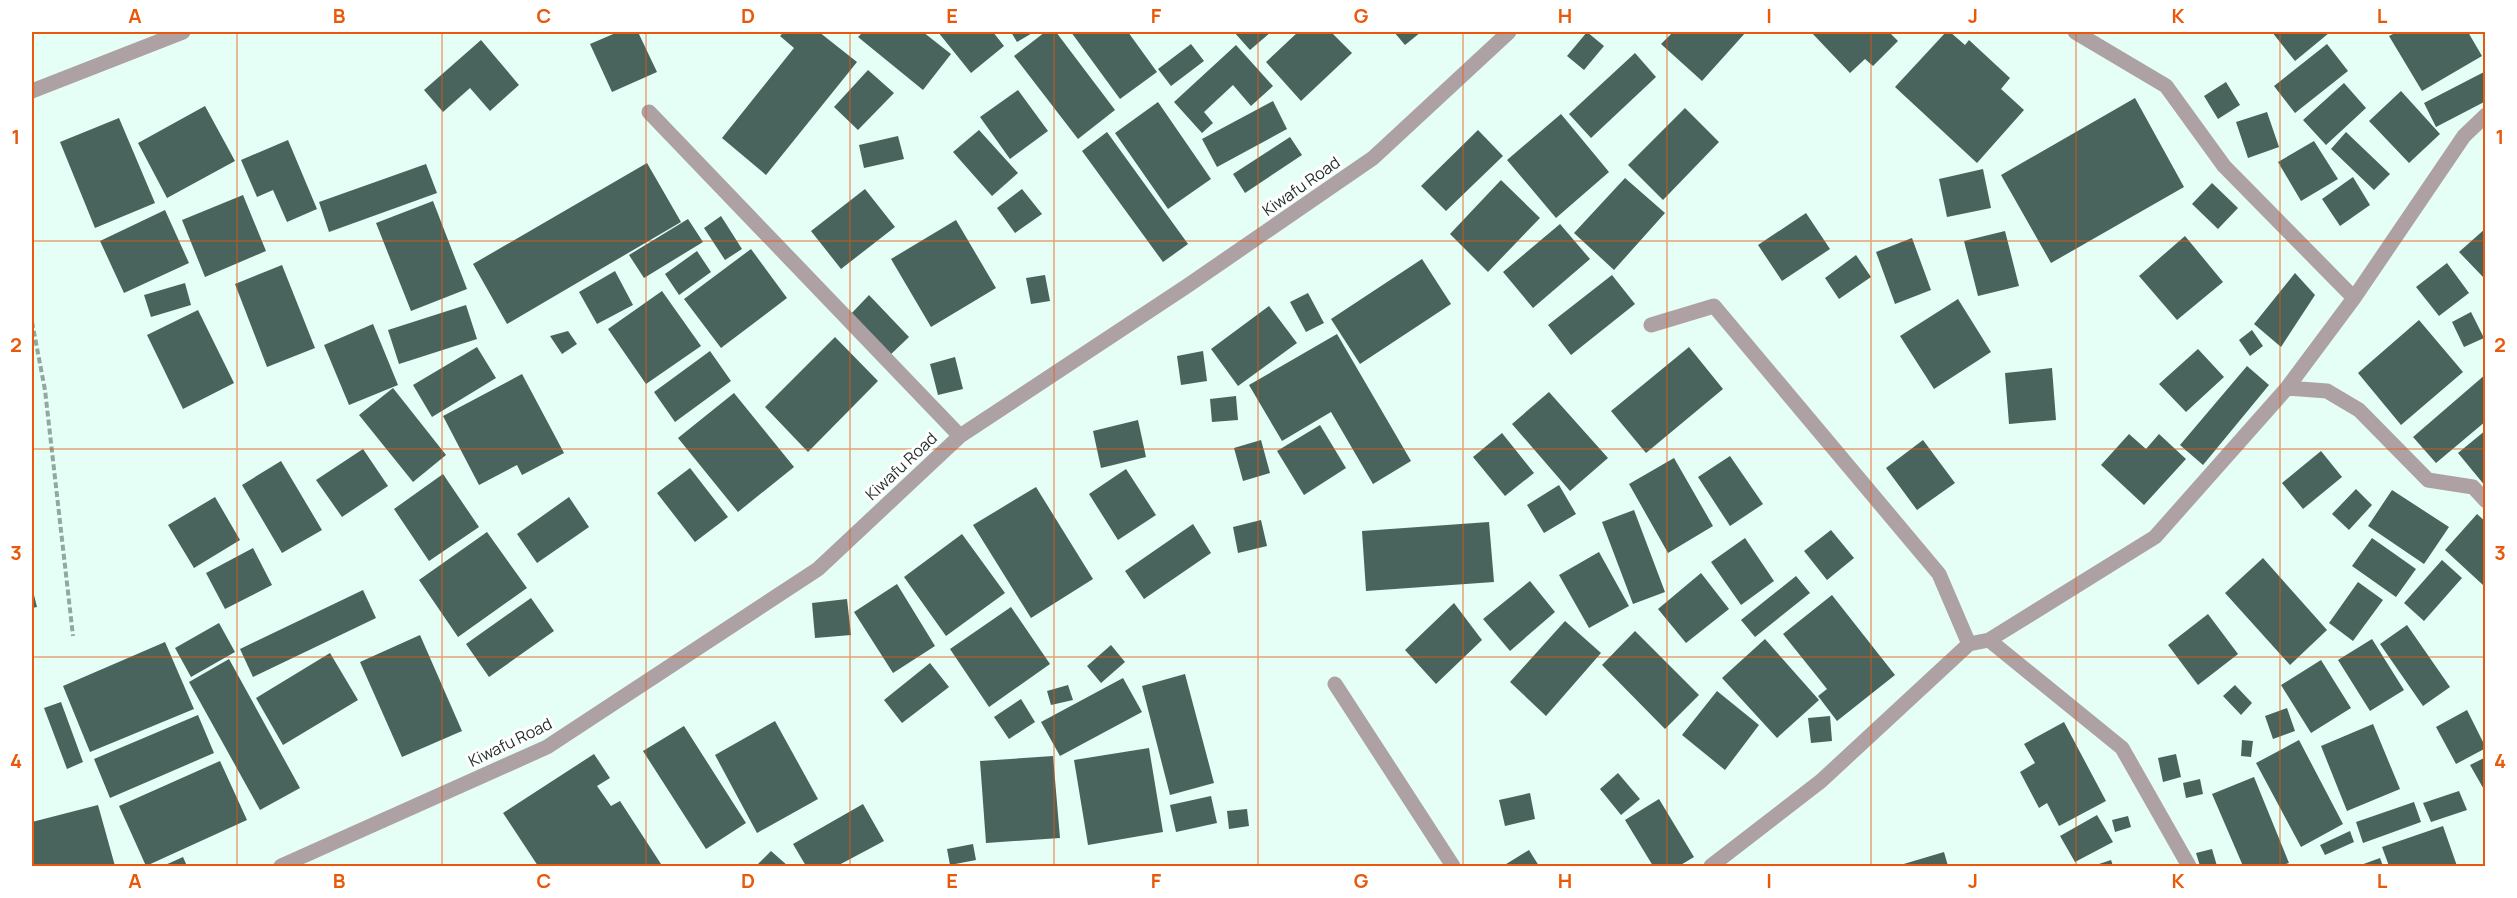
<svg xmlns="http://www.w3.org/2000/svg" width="2517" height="898" font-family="Manrope,sans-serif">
<rect width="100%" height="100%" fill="#e5fef6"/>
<path fill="#48645c" d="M 618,32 L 638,32 L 657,72 L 612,92 L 590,44 Z
M 784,32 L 819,32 L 857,62 L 766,175 L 722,138 L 794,48 L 780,36 Z
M 863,32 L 923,32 L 951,54 L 923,90 L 858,37 Z
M 938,32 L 993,32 L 1004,46 L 971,73 Z
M 1011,32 L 1034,32 L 1017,42 Z
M 1045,32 L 1056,32 L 1115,110 L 1078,139 L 1014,56 Z
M 1071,32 L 1128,32 L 1157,72 L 1120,99 Z
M 1234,32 L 1271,32 L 1250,50 Z
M 1298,32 L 1331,32 L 1352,53 L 1301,101 L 1266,62 Z
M 1394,32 L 1421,32 L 1405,45 Z
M 1587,32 L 1604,46 L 1584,70 L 1567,56 Z
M 1673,32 L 1746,32 L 1702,81 L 1661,44 Z
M 1811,32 L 1889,32 L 1898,41 L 1873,66 L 1865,59 L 1850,73 Z
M 1946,32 L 1950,32 L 1965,45 L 1969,40 L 2010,78 L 2001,89 L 2024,110 L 1977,163 L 1895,87 Z
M 2272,32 L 2327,32 L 2329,33 L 2295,61 Z
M 2397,32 L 2468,32 L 2482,56 L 2422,91 L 2389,36 Z
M 481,40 L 519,85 L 490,111 L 470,88 L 443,112 L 424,90 Z
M 1191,44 L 1204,61 L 1171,86 L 1158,69 Z
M 2327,44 L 2348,71 L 2295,113 L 2274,86 Z
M 1236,45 L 1273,86 L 1251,106 L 1233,85 L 1204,112 L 1213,123 L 1202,133 L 1174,102 Z
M 1635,53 L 1656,77 L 1591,138 L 1569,114 Z
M 868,70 L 894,93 L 858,130 L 834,107 Z
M 2484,72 L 2486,101 L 2436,127 L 2424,103 Z
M 2226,82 L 2240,105 L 2218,119 L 2204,96 Z
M 2344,83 L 2366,108 L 2326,145 L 2303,120 Z
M 1018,90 L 1048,131 L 1010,159 L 980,117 Z
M 2401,91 L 2440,134 L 2409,163 L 2369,121 Z
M 2135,98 L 2184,187 L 2051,263 L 2001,175 Z
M 1273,101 L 1287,129 L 1217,167 L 1202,139 Z
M 1158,102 L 1211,179 L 1168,209 L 1115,133 Z
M 205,106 L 235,161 L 167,198 L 138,143 Z
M 1685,108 L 1719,142 L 1663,200 L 1628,165 Z
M 2267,112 L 2279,147 L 2248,158 L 2236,122 Z
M 1561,114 L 1609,172 L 1556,218 L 1507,160 Z
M 119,118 L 155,203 L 95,228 L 60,142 Z
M 979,130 L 1018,173 L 992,196 L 953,152 Z
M 1478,130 L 1503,156 L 1446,211 L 1421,186 Z
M 1107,132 L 1188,244 L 1163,262 L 1082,151 Z
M 2346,132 L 2390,174 L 2374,190 L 2331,149 Z
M 898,136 L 904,159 L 864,168 L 859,145 Z
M 1290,137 L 1302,155 L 1245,193 L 1233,174 Z
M 288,140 L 317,209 L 287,222 L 273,190 L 257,197 L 241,160 Z
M 2314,141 L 2338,179 L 2301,201 L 2278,162 Z
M 647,163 L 681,222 L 507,324 L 473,264 Z
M 426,164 L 437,193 L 329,232 L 319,202 Z
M 1983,169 L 1991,208 L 1947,217 L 1939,179 Z
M 2353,177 L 2370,205 L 2340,226 L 2322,199 Z
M 1625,178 L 1665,213 L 1614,270 L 1574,233 Z
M 1501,180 L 1540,218 L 1488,272 L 1450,234 Z
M 2212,183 L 2238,208 L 2218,229 L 2192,204 Z
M 865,189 L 895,227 L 841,269 L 811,231 Z
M 1022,189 L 1042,214 L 1015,233 L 997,208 Z
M 243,195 L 266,251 L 205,277 L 182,220 Z
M 433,201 L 467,289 L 411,311 L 376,223 Z
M 165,210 L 189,263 L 124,293 L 100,241 Z
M 1806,213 L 1830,249 L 1782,281 L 1758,245 Z
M 721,216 L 742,249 L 725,260 L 704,228 Z
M 688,219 L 703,242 L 644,278 L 629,255 Z
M 956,220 L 996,288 L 931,327 L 891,259 Z
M 1560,224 L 1590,259 L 1533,308 L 1503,272 Z
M 2486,228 L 2486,275 L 2483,277 L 2459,252 Z
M 2005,231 L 2019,286 L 1978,296 L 1964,241 Z
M 2185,236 L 2223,282 L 2177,320 L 2139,276 Z
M 1912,238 L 1931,290 L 1895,304 L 1876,252 Z
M 751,249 L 787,298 L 721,348 L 684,299 Z
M 697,251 L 711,272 L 679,295 L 665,274 Z
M 1856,255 L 1871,277 L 1839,299 L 1825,278 Z
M 1422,259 L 1451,304 L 1360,364 L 1331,319 Z
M 2447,263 L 2469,293 L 2439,316 L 2416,287 Z
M 282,265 L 315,348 L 267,367 L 235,284 Z
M 615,271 L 633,305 L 597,324 L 579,292 Z
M 2295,273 L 2315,295 L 2281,347 L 2254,324 Z
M 1045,275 L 1050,301 L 1031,304 L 1026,278 Z
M 1612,275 L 1635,304 L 1571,355 L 1548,325 Z
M 185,283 L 191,305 L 151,317 L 144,295 Z
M 662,291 L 701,346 L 646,384 L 608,329 Z
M 1308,293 L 1324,323 L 1306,332 L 1290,302 Z
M 869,295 L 909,337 L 888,357 L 849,316 Z
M 1958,299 L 1991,352 L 1934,389 L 1900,336 Z
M 466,305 L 477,339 L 399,364 L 388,330 Z
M 1269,306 L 1297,343 L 1238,386 L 1211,349 Z
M 198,310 L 234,383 L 183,409 L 147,335 Z
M 2471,312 L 2484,338 L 2464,347 L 2452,322 Z
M 2419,320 L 2463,372 L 2401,425 L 2358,373 Z
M 373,324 L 398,385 L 349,405 L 324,345 Z
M 2252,330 L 2263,346 L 2250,356 L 2239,340 Z
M 568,331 L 577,344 L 562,354 L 550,336 Z
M 1337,334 L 1411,461 L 1373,484 L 1331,412 L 1282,441 L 1249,385 Z
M 835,337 L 878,381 L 808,452 L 765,407 Z
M 477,347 L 496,378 L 432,417 L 413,385 Z
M 1689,347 L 1723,389 L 1646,453 L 1611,411 Z
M 2198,349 L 2224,377 L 2186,412 L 2159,384 Z
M 710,351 L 731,381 L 675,422 L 654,392 Z
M 1203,351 L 1207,381 L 1181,385 L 1177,356 Z
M 955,357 L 963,389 L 938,395 L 930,364 Z
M 2247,366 L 2269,385 L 2203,465 L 2180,445 Z
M 2052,368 L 2056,420 L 2009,424 L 2005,373 Z
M 522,374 L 564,453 L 522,475 L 517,465 L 479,485 L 443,416 Z
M 2486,374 L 2486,421 L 2436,463 L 2413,437 Z
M 393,388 L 446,455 L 413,482 L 359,415 Z
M 1549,392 L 1608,458 L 1570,491 L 1512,424 Z
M 734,393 L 794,467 L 738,512 L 678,438 Z
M 1236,396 L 1238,420 L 1212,422 L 1210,399 Z
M 1138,420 L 1146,457 L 1101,468 L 1093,431 Z
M 1320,425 L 1346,468 L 1304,495 L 1277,451 Z
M 2486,430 L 2486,487 L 2458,453 Z
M 1502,433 L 1534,473 L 1505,496 L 1473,457 Z
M 2129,434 L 2146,449 L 2159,434 L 2186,459 L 2144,505 L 2101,465 Z
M 1261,440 L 1270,473 L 1243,481 L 1234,448 Z
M 1923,440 L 1955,483 L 1917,510 L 1886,468 Z
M 363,449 L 388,486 L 342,517 L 316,480 Z
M 2321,451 L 2342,477 L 2303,509 L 2282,483 Z
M 1730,456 L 1763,504 L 1730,526 L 1698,477 Z
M 1674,458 L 1713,526 L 1668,553 L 1629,484 Z
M 281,461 L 322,530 L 282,553 L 242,485 Z
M 690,468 L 728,517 L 695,542 L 657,493 Z
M 1126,469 L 1156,515 L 1118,540 L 1089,494 Z
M 443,474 L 479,527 L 429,561 L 394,509 Z
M 1559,485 L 1576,514 L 1544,533 L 1527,505 Z
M 1036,487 L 1093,579 L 1031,618 L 973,525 Z
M 2356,489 L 2372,505 L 2349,530 L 2332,514 Z
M 2392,490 L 2449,527 L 2424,564 L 2368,526 Z
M 215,497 L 240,540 L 194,568 L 168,525 Z
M 569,497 L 589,527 L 537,563 L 517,534 Z
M 1634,510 L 1665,592 L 1633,604 L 1602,522 Z
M 2477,514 L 2486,522 L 2486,581 L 2483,585 L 2445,550 Z
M 1261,520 L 1267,546 L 1238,553 L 1233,527 Z
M 1489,522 L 1494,582 L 1366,591 L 1362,531 Z
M 1193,524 L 1211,553 L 1144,599 L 1125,571 Z
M 1831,530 L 1854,558 L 1827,580 L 1804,551 Z
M 487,532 L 527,588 L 458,637 L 419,580 Z
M 962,534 L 1005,593 L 946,636 L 904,577 Z
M 1745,538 L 1774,581 L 1741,605 L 1711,562 Z
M 2372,538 L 2416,569 L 2396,597 L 2352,566 Z
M 253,548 L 272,585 L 225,609 L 206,573 Z
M 1599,552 L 1629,606 L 1589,628 L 1559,575 Z
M 2263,558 L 2327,630 L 2290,665 L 2225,593 Z
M 2442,560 L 2462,578 L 2424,621 L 2404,603 Z
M 1701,573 L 1729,609 L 1686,643 L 1658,609 Z
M 1796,576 L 1810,593 L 1755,637 L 1741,620 Z
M 1530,581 L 1555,612 L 1510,651 L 1483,619 Z
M 2358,582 L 2383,600 L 2353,641 L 2329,623 Z
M 897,584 L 935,646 L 893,673 L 854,612 Z
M 32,587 L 37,607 L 32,608 Z
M 363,590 L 376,618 L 253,677 L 240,649 Z
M 1832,595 L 1895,675 L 1837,721 L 1818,696 L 1827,689 L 1783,634 Z
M 531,598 L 554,631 L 489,677 L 466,644 Z
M 847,599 L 851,635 L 815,638 L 812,603 Z
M 1454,603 L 1482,640 L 1436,684 L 1405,650 Z
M 1011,607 L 1050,664 L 989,707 L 950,649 Z
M 2208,614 L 2238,654 L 2198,685 L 2168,645 Z
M 1565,621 L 1601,653 L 1546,716 L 1510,682 Z
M 219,623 L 235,652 L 191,677 L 175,648 Z
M 2407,625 L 2450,687 L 2423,706 L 2380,644 Z
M 1635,631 L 1699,695 L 1665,729 L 1602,665 Z
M 420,635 L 462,731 L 402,757 L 360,662 Z
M 1765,639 L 1819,700 L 1777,738 L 1722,678 Z
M 2372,639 L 2404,690 L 2370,711 L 2338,660 Z
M 165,642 L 194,709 L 90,752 L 63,686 Z
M 1111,645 L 1125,662 L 1101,683 L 1087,666 Z
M 330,653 L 358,700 L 283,745 L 256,698 Z
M 229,659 L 300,788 L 260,810 L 189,682 Z
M 2321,660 L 2351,708 L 2311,733 L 2281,685 Z
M 930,663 L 949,687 L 902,723 L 884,700 Z
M 1185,674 L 1214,783 L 1170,795 L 1142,686 Z
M 1123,678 L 1142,712 L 1060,756 L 1041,722 Z
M 1068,685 L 1073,700 L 1051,705 L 1047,691 Z
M 2235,685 L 2252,703 L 2241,715 L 2223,696 Z
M 1717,691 L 1759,725 L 1725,770 L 1682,735 Z
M 1021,699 L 1035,722 L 1009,739 L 994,717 Z
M 61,702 L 83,762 L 67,769 L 44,708 Z
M 2287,708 L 2295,731 L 2273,739 L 2265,716 Z
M 2467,710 L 2486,748 L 2456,764 L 2436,727 Z
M 198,715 L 214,753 L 110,798 L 94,759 Z
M 1830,716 L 1832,741 L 1811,743 L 1808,718 Z
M 775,721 L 818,799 L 757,833 L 715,755 Z
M 2064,722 L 2106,801 L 2059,826 L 2047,803 L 2039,808 L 2020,772 L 2035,763 L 2024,744 Z
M 2373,724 L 2400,789 L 2347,811 L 2321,746 Z
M 684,726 L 746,823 L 706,849 L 643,751 Z
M 2242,740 L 2253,741 L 2251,757 L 2241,756 Z
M 2299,740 L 2343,824 L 2301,847 L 2256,763 Z
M 1149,748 L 1163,832 L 1088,845 L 1074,760 Z
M 594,754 L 610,778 L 597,786 L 611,806 L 620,801 L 661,864 L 657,866 L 538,866 L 503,813 Z
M 2176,754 L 2181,777 L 2163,782 L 2158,758 Z
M 1053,756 L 1060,838 L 986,843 L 980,761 Z
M 2486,757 L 2486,793 L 2470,765 Z
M 220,761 L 247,820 L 146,866 L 119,806 Z
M 1618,773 L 1640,799 L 1621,815 L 1600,789 Z
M 2254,777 L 2289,863 L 2280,866 L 2243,866 L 2212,794 Z
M 2200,779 L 2203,794 L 2186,798 L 2183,783 Z
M 2459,791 L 2467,810 L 2431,822 L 2423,803 Z
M 1530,793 L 1535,819 L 1505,826 L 1499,800 Z
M 1211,796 L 1217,823 L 1176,832 L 1170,805 Z
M 1659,799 L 1694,857 L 1679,866 L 1653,866 L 1625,820 Z
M 2414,802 L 2421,822 L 2363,843 L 2356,822 Z
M 863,804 L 884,841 L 837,866 L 806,866 L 793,844 Z
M 98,805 L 115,866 L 32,866 L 32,822 Z
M 1247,809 L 1249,826 L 1229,829 L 1227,811 Z
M 2097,815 L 2113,842 L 2075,862 L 2060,836 Z
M 2128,816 L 2131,827 L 2115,832 L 2112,820 Z
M 2443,826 L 2457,866 L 2389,866 L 2382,847 Z
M 2350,831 L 2354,842 L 2325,855 L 2320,845 Z
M 973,844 L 976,860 L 950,865 L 947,849 Z
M 2212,849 L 2217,866 L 2200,866 L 2196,853 Z
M 1529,850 L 1539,866 L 1503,866 Z
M 771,851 L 788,866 L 756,866 Z
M 1944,852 L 1948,866 L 1897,866 Z
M 183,857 L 187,866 L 163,866 Z
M 2380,858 L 2383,866 L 2358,866 Z
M 2111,860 L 2113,866 L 2093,866 Z"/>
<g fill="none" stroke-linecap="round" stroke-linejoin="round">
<path stroke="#93a7a1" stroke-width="4" stroke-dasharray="6 3" stroke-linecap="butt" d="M 32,322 L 45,390 L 73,636"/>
<path stroke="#aea1a4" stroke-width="15" d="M 2075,32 L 2166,86 L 2224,166 L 2354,298
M 32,91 L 183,32
M 649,112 L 960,436
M 1651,325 L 1714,306 L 1939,574 L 1969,644
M 2287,388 L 2327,391 L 2359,410 L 2428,480 L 2473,487 L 2486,501
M 1989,640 L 2122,748 L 2189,866
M 1335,684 L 1453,866
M 281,866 L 547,747 L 818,569 L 960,436 L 1187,286 L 1373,158 L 1509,32
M 1711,866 L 1821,781 L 1969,644 L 1989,640 L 2155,537 L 2287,388 L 2354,298 L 2464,136 L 2486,115"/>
</g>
<path fill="none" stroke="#e8590c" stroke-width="1.5" stroke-opacity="0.55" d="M 237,32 L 237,866M 442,32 L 442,866M 646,32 L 646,866M 850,32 L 850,866M 1054,32 L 1054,866M 1258,32 L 1258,866M 1463,32 L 1463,866M 1667,32 L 1667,866M 1871,32 L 1871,866M 2076,32 L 2076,866M 2280,32 L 2280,866M 32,241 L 2486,241M 32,449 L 2486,449M 32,657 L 2486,657"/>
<g text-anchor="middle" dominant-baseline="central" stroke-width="6" stroke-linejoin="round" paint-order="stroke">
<g font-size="16" fill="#24302d" stroke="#fff">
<text transform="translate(1301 186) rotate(-35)">Kiwafu Road</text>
<text transform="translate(901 466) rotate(-43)">Kiwafu Road</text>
<text transform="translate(510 742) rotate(-26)">Kiwafu Road</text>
</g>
</g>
<rect width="2517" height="898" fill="none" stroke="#ffffff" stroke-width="66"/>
<rect x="33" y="33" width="2451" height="832" fill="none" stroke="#e8590c" stroke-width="2"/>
<g font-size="20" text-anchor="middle" font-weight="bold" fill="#e8590c">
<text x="135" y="23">A</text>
<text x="339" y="23">B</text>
<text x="544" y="23">C</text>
<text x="748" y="23">D</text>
<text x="952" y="23">E</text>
<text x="1156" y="23">F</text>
<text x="1361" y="23">G</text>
<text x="1565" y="23">H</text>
<text x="1769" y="23">I</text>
<text x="1973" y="23">J</text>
<text x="2178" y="23">K</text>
<text x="2382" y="23">L</text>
<text x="16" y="144">1</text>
<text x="2500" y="144">1</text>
<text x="16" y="352">2</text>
<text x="2500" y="352">2</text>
<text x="16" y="560">3</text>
<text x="2500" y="560">3</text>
<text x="16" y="768">4</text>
<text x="2500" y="768">4</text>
<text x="135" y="888">A</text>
<text x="339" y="888">B</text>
<text x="544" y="888">C</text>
<text x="748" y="888">D</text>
<text x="952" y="888">E</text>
<text x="1156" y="888">F</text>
<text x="1361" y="888">G</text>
<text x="1565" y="888">H</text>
<text x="1769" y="888">I</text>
<text x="1973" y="888">J</text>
<text x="2178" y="888">K</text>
<text x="2382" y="888">L</text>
</g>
</svg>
